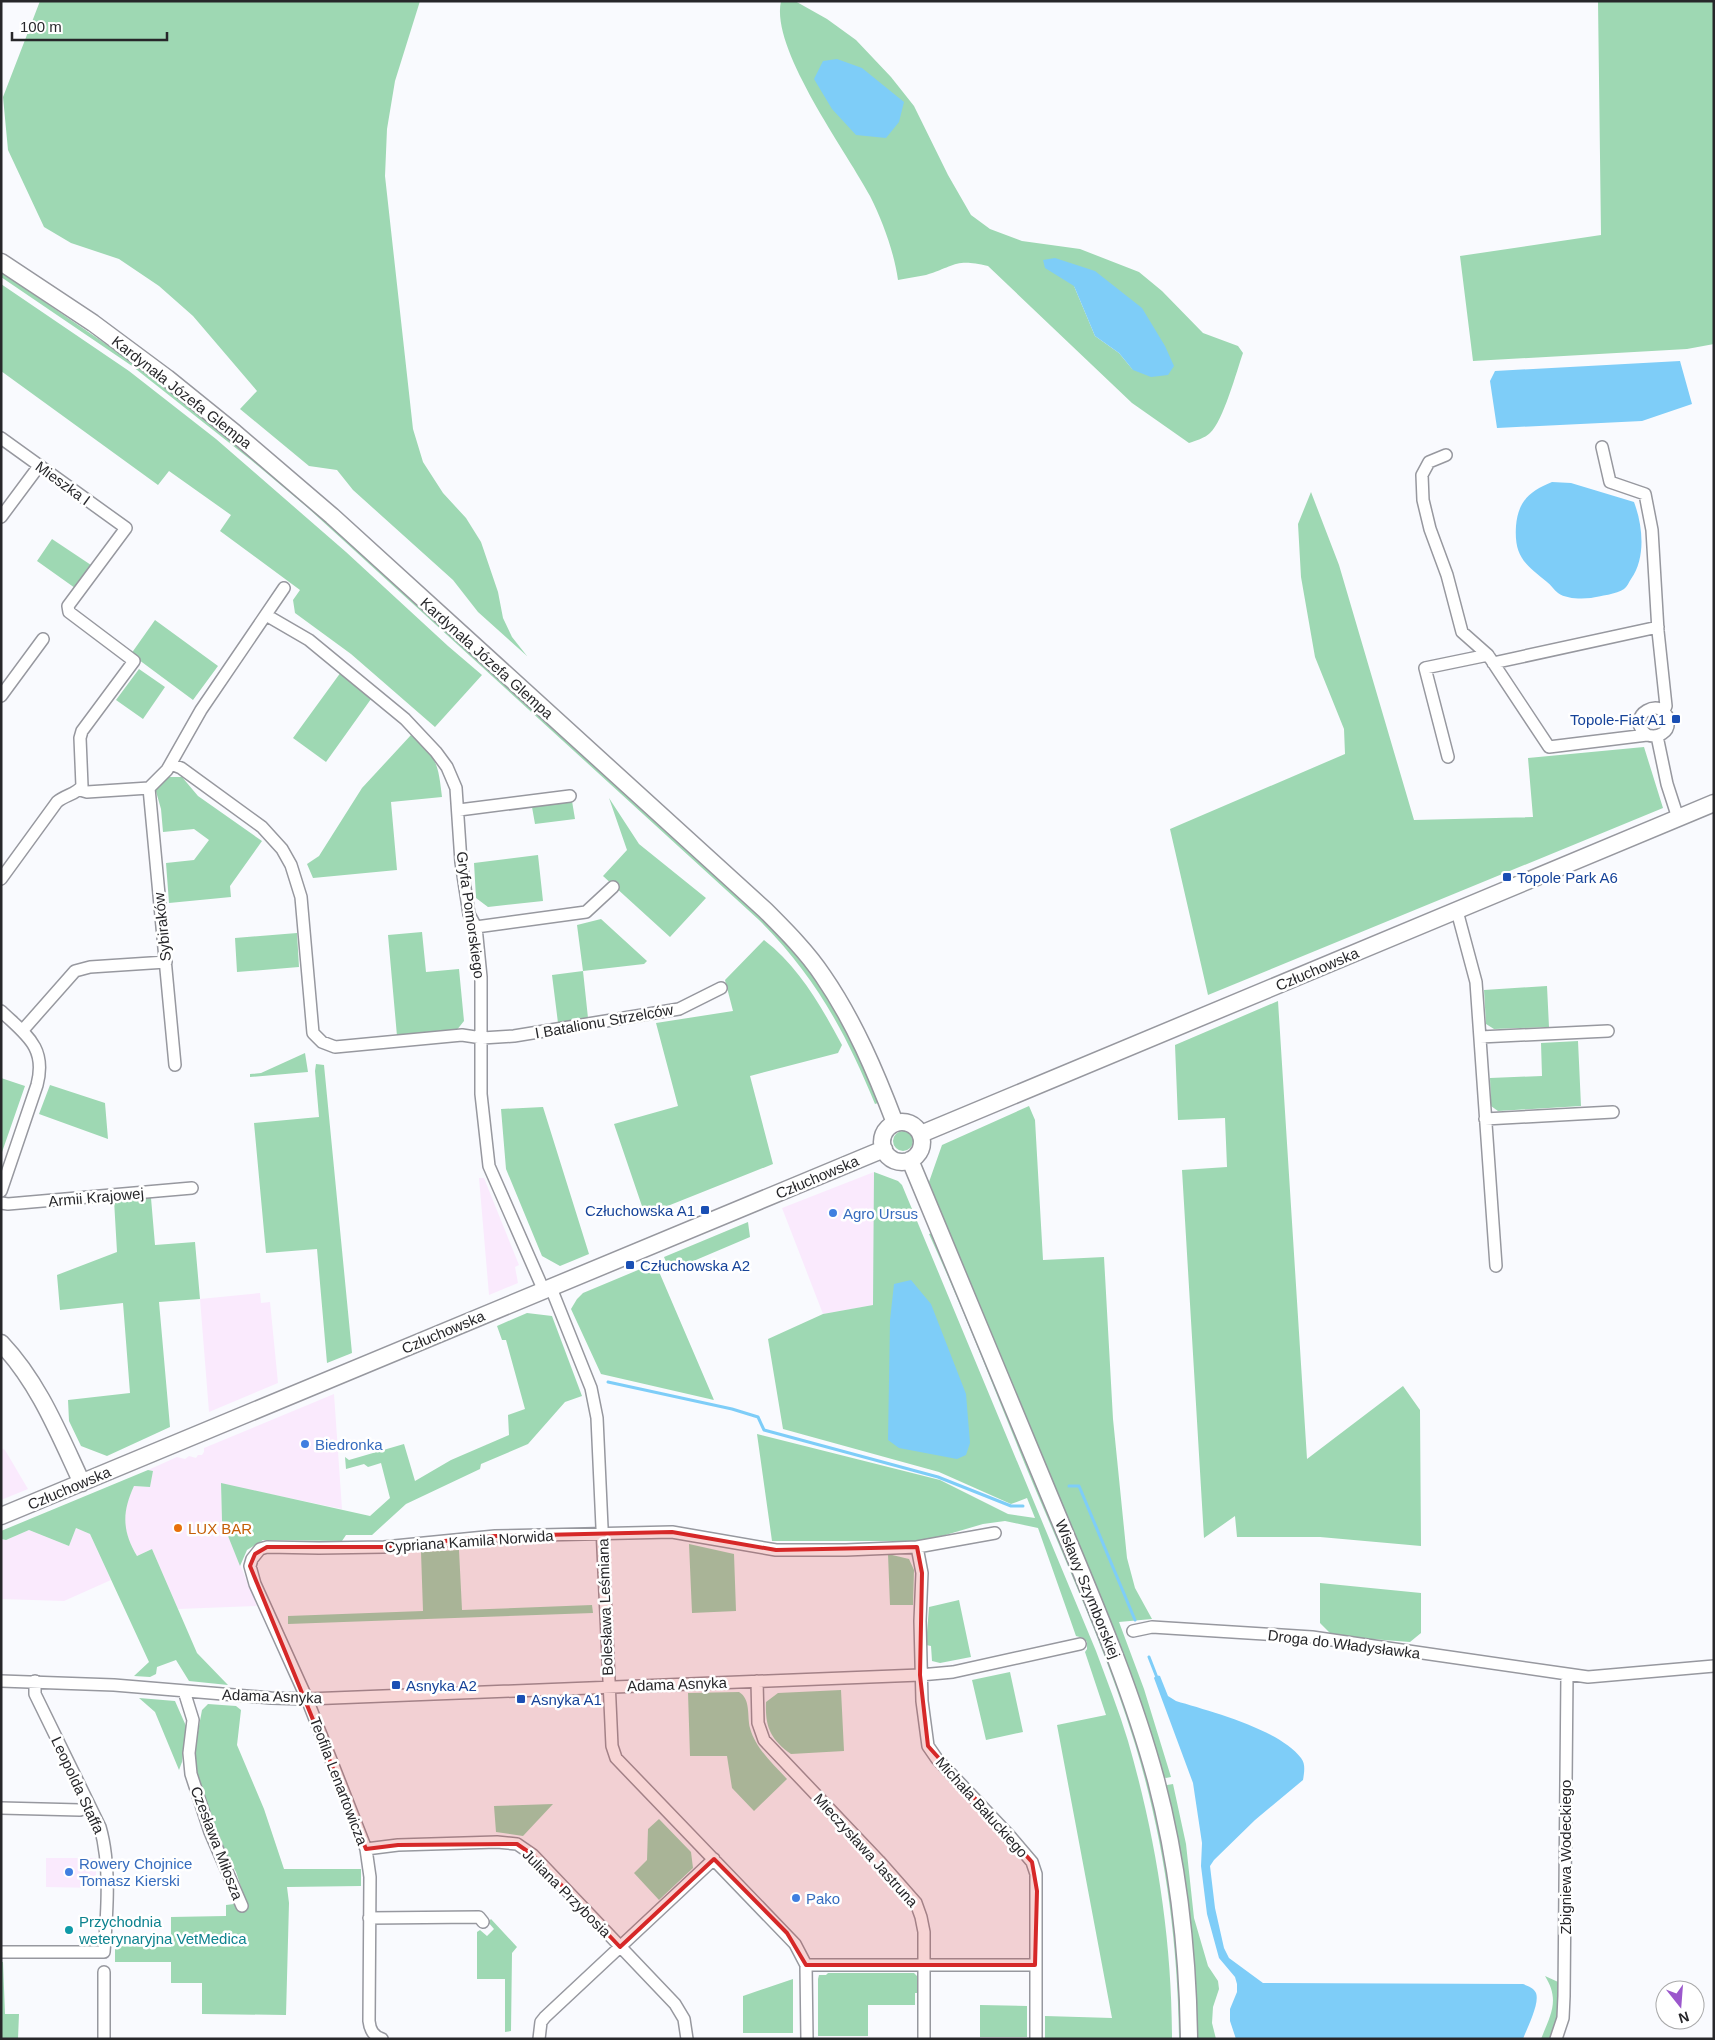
<svg xmlns="http://www.w3.org/2000/svg" width="1715" height="2040" font-family="Helvetica,sans-serif">
<rect width="100%" height="100%" fill="#f9fafe"/>
<path fill="#faeafd" d="M 874,1172 L 874,1305 L 823,1314 L 782,1208 Z
M 479,1178 L 484,1178 L 519,1265 L 515,1267 L 518,1283 L 489,1295 Z
M 260,1293 L 261,1303 L 270,1302 L 278,1383 L 209,1412 L 200,1299 Z
M 334,1394 L 342,1509 L 221,1484 L 222,1521 L 257,1606 L 178,1609 L 152,1549 L 137,1556 L 130,1543 L 125,1527 L 126,1504 L 134,1486 L 150,1487 L 153,1471 L 148,1470 L 177,1457 L 185,1459 L 189,1456 L 196,1458 L 198,1455 L 202,1455 L 204,1452 L 204,1448 Z
M 1,1448 L 5,1450 L 28,1489 L 1,1500 Z
M 76,1528 L 90,1534 L 111,1580 L 64,1601 L 1,1599 L 1,1539 L 6,1540 L 29,1530 L 69,1546 Z
M 46,1858 L 96,1858 L 96,1888 L 46,1887 Z"/>
<path fill="#9ed8b3" fill-rule="evenodd" d="M 40,1 L 420,1 L 395,81 L 387,129 L 385,176 L 413,429 L 423,462 L 443,493 L 466,518 L 481,542 L 498,592 L 503,618 L 512,637 L 527,656 L 478,612 L 453,580 L 353,490 L 337,470 L 309,466 L 240,409 L 257,391 L 193,316 L 159,286 L 119,259 L 71,243 L 44,227 L 8,150 L 3,97 Z
M 781,1 L 795,1 L 827,19 L 856,40 L 891,77 L 914,106 L 948,175 L 971,215 L 990,229 L 1022,241 L 1080,249 L 1139,272 L 1162,291 L 1203,333 L 1238,346 L 1243,353 C 1237,370 1223,422 1210,433 C 1205,438 1195,441 1189,443 L 1132,403 L 988,266 C 955,258 955,266 926,275 C 917,277 907,278 898,280 C 894,252 883,222 870,196 C 847,152 770,49 781,1 ZM 1074,286 L 1133,370 L 1119,353 L 1095,336 Z
M 1598,1 L 1714,1 L 1714,344 L 1687,349 L 1473,361 L 1460,256 L 1601,235 Z
M 1,272 L 151,375 L 267,468 L 763,918 C 776,932 790,946 803,960 C 837,1001 861,1054 878,1103 L 875,1104 C 845,1031 815,976 759,920 L 308,508 L 251,460 L 132,366 L 1,277 Z
M 1,284 L 129,371 L 216,439 L 346,552 L 448,646 L 482,675 L 435,727 L 351,654 L 295,613 L 293,600 L 300,590 L 220,531 L 231,515 L 169,471 L 158,485 L 1,371 Z
M 1311,492 L 1339,565 L 1414,820 L 1533,817 L 1528,758 L 1644,747 L 1663,808 L 1208,995 L 1170,829 L 1345,754 L 1344,729 L 1315,657 L 1301,577 L 1298,524 Z
M 52,539 L 91,565 L 75,588 L 37,561 Z
M 155,620 L 218,666 L 193,700 L 131,654 Z
M 139,669 L 165,687 L 143,719 L 116,700 Z
M 341,672 L 371,699 L 326,762 L 293,738 Z
M 411,735 C 437,757 438,763 442,797 L 391,802 L 397,870 L 313,878 L 307,864 L 319,856 L 362,788 Z
M 168,777 L 182,777 L 198,796 L 262,841 L 230,886 L 231,897 L 169,903 L 166,863 L 194,860 L 209,840 L 194,829 L 163,832 L 161,809 L 155,788 Z
M 609,798 L 639,844 L 706,898 L 670,937 L 603,876 L 627,850 Z
M 572,801 L 575,819 L 535,824 L 532,807 Z
M 538,855 L 543,901 L 488,907 L 476,898 L 474,863 Z
M 601,919 L 647,961 L 644,964 L 583,971 L 588,1018 L 558,1023 L 552,975 L 583,971 L 577,925 Z
M 422,932 L 426,972 L 459,969 L 464,1021 L 456,1031 L 397,1036 L 388,935 Z
M 297,933 L 299,967 L 237,972 L 235,938 Z
M 764,940 C 799,967 821,1006 842,1045 L 838,1053 L 750,1076 L 773,1164 L 645,1215 L 614,1124 L 678,1106 L 656,1023 L 733,1011 L 725,980 Z
M 1547,986 L 1549,1027 L 1494,1029 L 1486,1024 L 1484,990 Z
M 1278,1001 L 1307,1459 L 1403,1386 L 1420,1410 L 1421,1546 L 1320,1537 L 1237,1537 L 1235,1516 L 1204,1538 L 1182,1170 L 1227,1167 L 1225,1118 L 1178,1120 L 1175,1045 Z
M 1578,1041 L 1581,1106 L 1498,1111 L 1491,1106 L 1490,1078 L 1542,1076 L 1541,1043 Z
M 305,1053 L 308,1072 L 250,1077 L 250,1074 L 261,1073 Z
M 316,1064 L 324,1065 L 352,1353 L 327,1363 L 317,1249 L 266,1253 L 254,1123 L 319,1117 L 315,1071 Z
M 1,1078 L 25,1086 L 1,1155 Z
M 50,1085 L 105,1103 L 108,1139 L 39,1114 Z
M 1029,1106 L 1035,1120 L 1043,1260 L 1104,1257 L 1113,1419 L 1127,1558 L 1135,1588 L 1152,1619 L 1119,1622 L 1144,1689 L 1171,1777 L 1166,1778 L 1161,1776 L 929,1182 L 942,1145 Z
M 543,1107 L 589,1254 L 560,1266 L 542,1256 L 506,1169 L 501,1109 Z
M893 1141a10 10 0 1 1 20 0a10 10 0 1 1-20 0Z
M 874,1172 L 898,1181 L 902,1185 L 1096,1651 C 1107,1681 1119,1711 1128,1741 C 1156,1838 1172,1938 1172,2039 L 1045,2039 L 1045,2016 L 1112,2018 L 1057,1725 L 1106,1715 L 1085,1652 L 1087,1649 L 1087,1642 L 1083,1638 L 1076,1636 L 1038,1528 L 1005,1521 L 983,1524 L 925,1541 L 772,1541 L 757,1434 L 940,1480 L 1008,1514 L 1035,1518 L 1027,1498 L 1011,1504 L 939,1472 L 783,1429 L 768,1339 L 823,1314 L 873,1305 Z
M 151,1198 L 155,1245 L 195,1242 L 200,1299 L 159,1302 L 170,1427 L 107,1456 L 81,1446 L 69,1421 L 68,1400 L 130,1393 L 123,1303 L 60,1310 L 57,1275 L 117,1252 L 114,1200 Z
M 748,1222 L 750,1237 L 670,1271 L 664,1257 Z
M 933,1233 C 986,1360 1042,1487 1091,1616 C 1107,1657 1126,1698 1138,1740 C 1167,1838 1177,1937 1182,2039 L 1179,2039 C 1178,1940 1164,1839 1135,1744 C 1108,1656 1070,1571 1034,1486 C 999,1402 967,1317 929,1234 Z
M 650,1265 L 657,1267 L 714,1400 L 601,1374 L 571,1309 L 577,1299 L 583,1293 Z
M 527,1313 L 552,1316 L 582,1396 L 565,1402 L 528,1444 L 481,1464 L 480,1469 L 406,1504 L 372,1535 L 346,1535 L 342,1541 L 263,1540 L 247,1550 L 240,1566 L 222,1521 L 221,1483 L 370,1516 L 390,1498 L 381,1463 L 368,1467 L 364,1464 L 346,1469 L 345,1457 L 349,1460 L 404,1444 L 415,1481 L 451,1460 L 509,1435 L 508,1415 L 525,1409 L 506,1340 L 502,1340 L 497,1326 Z
M 148,1470 L 153,1471 L 150,1487 L 134,1486 C 122,1512 122,1531 137,1556 L 152,1549 L 197,1653 L 228,1685 L 189,1681 L 176,1660 L 157,1667 L 156,1674 L 150,1677 L 134,1676 L 149,1662 L 90,1534 L 76,1528 L 69,1546 L 29,1530 L 6,1540 L 1,1539 L 1,1531 Z
M 689,1544 L 734,1554 L 736,1611 L 692,1613 Z
M 459,1550 L 462,1610 L 592,1605 L 593,1613 L 288,1624 L 288,1616 L 423,1611 L 421,1552 Z
M 888,1554 L 909,1559 L 914,1570 L 913,1605 L 890,1605 Z
M 1320,1583 L 1421,1593 L 1421,1633 L 1410,1642 L 1333,1636 L 1320,1623 Z
M 959,1600 L 971,1657 L 940,1663 L 932,1661 L 931,1646 L 926,1645 L 929,1607 Z
M 1010,1672 L 1023,1732 L 986,1740 L 972,1680 Z
M 841,1690 L 844,1751 L 791,1754 C 770,1739 765,1726 766,1702 L 778,1693 Z
M 739,1692 C 751,1699 747,1716 750,1728 C 756,1749 772,1763 787,1779 L 754,1811 L 732,1788 L 727,1756 L 690,1756 L 688,1693 Z
M 139,1698 L 175,1701 L 186,1726 L 182,1762 L 179,1770 L 155,1712 Z
M 208,1704 L 236,1706 L 241,1710 L 237,1745 L 264,1809 L 284,1869 L 361,1869 L 361,1886 L 287,1887 L 289,1903 L 286,2015 L 202,2014 L 202,1983 L 171,1983 L 171,1962 L 115,1962 L 115,1946 L 171,1947 L 171,1917 L 226,1916 L 226,1905 L 234,1904 L 243,1893 L 236,1872 L 222,1846 L 209,1816 L 197,1773 L 194,1753 L 202,1710 Z
M 1173,1784 L 1186,1844 L 1194,1918 L 1208,1966 L 1218,1981 L 1219,1989 L 1213,2007 L 1212,2023 L 1216,2039 L 1196,2039 L 1165,1790 L 1167,1785 Z
M 553,1804 L 523,1836 L 496,1832 L 494,1806 Z
M 659,1819 L 691,1852 L 693,1868 L 659,1900 L 634,1873 L 647,1860 L 648,1829 Z
M 491,1919 L 517,1947 L 512,1953 L 511,2031 L 505,2032 L 505,1979 L 477,1979 L 477,1932 L 480,1930 L 487,1936 L 494,1929 L 488,1922 Z
M 1,1962 L 3,1962 L 5,2014 L 19,2014 L 18,2039 L 1,2039 Z
M 828,1973 L 914,1973 L 917,1976 L 917,1993 L 915,1993 L 915,2005 L 868,2005 L 868,2036 L 818,2036 L 818,1979 L 819,1975 L 826,1975 Z
M 1545,1976 L 1567,1986 L 1556,2039 L 1541,2039 C 1551,2014 1560,2000 1545,1976 Z
M 793,1979 L 793,2033 L 743,2033 L 743,1996 Z
M 980,2005 L 1027,2006 L 1027,2037 L 980,2037 Z"/>
<path fill="#7ecdf8" d="M 837,59 L 862,68 L 904,102 L 899,122 L 886,138 L 856,135 L 832,109 L 814,79 L 823,61 Z
M 1055,258 L 1095,271 L 1142,308 L 1165,346 L 1174,366 L 1168,375 L 1151,377 L 1133,370 L 1119,353 L 1095,336 L 1074,286 L 1045,268 L 1043,260 Z
M 1680,361 L 1692,404 L 1642,421 L 1497,428 L 1490,381 L 1495,371 Z
M 1552,482 L 1571,483 L 1634,502 C 1643,526 1646,558 1631,579 C 1629,582 1627,587 1624,589 C 1617,594 1600,596 1591,598 C 1581,599 1566,599 1558,593 C 1554,590 1551,585 1547,582 C 1525,564 1514,557 1516,526 C 1518,501 1530,491 1552,482 Z
M 911,1280 L 931,1304 L 966,1394 L 970,1443 L 966,1455 L 957,1459 L 899,1448 L 888,1440 L 890,1320 L 894,1284 Z
M 1156,1675 L 1160,1676 L 1168,1696 L 1176,1701 C 1209,1711 1279,1729 1301,1758 C 1306,1764 1304,1773 1303,1780 L 1255,1820 L 1214,1860 L 1210,1866 L 1215,1908 L 1224,1948 L 1229,1958 L 1263,1983 L 1523,1984 C 1528,1986 1534,1988 1536,1993 C 1540,2003 1527,2028 1523,2039 L 1236,2039 L 1230,2021 L 1230,2009 L 1237,1992 L 1237,1984 L 1235,1977 L 1219,1958 L 1207,1914 L 1201,1866 L 1202,1843 L 1193,1783 L 1154,1678 Z"/>
<g fill="none" stroke-linecap="round" stroke-linejoin="round">
<path stroke="#7ecdf8" stroke-width="3" d="M 608,1382 L 732,1409 L 758,1417 L 764,1430 L 938,1477 L 1011,1506 L 1023,1506
M 1069,1486 L 1079,1486 L 1135,1620
M 1149,1657 L 1156,1675"/>
<defs>
<path id="street" d="M 1,438 L 126,528 L 68,606 L 69,612 L 134,661 L 82,731 L 80,738 L 82,786 C 77,794 65,795 57,802 L 1,879
M 1602,447 L 1610,482 L 1645,494 L 1652,530 L 1658,631 L 1666,706 L 1664,711
M 1446,455 L 1429,462 L 1422,475 L 1423,500 L 1430,529 L 1447,575 L 1462,632 L 1488,655
M 1,517 L 39,466
M 266,615 L 309,640 L 405,719 L 436,752 L 447,767 L 456,788 L 461,862 L 469,914 L 476,927 L 481,977 L 481,1094 L 489,1166 L 544,1291
M 1493,663 L 1658,627
M 1,696 L 43,639
M 1657,736 L 1667,784 L 1678,818
M 1448,757 L 1425,668 L 1488,655 L 1549,747 L 1647,735 C 1658,738 1670,733 1668,720 C 1664,694 1622,716 1647,735
M 171,764 L 181,768 L 262,827 L 282,849 L 291,865 L 301,897 L 313,1033 L 322,1042 L 335,1047 L 462,1035 L 482,1038 L 514,1036 L 679,1009 L 721,988
M 149,788 L 175,1065
M 80,790 L 87,792 L 149,788 L 167,770 L 201,710 L 284,588
M 459,810 L 570,796
M 1457,911 L 1476,982 L 1496,1266
M 476,927 L 586,912 L 613,887
M 1,1011 C 26,1035 47,1047 37,1085 L 1,1191
M 22,1031 L 75,971 L 90,967 L 166,962
M 1480,1037 L 1608,1031
M 1485,1119 L 1613,1112
M 1,1203 L 8,1204 L 192,1188
M 551,1288 L 591,1388 L 597,1418 L 612,1746 L 616,1758 L 795,1944 L 806,1965 L 807,2039
M 917,1547 L 922,1573 L 920,1621 L 922,1701 L 928,1746 L 937,1759 L 1009,1835 L 1032,1862 L 1036,1874 L 1036,2039
M 1133,1631 L 1152,1627 L 1312,1637 L 1588,1677 L 1714,1666
M 1,1681 L 114,1685 L 271,1698 L 307,1699 L 920,1675 L 953,1672 L 1080,1644
M 757,1681 L 758,1723 L 764,1740 L 879,1861 L 916,1903 L 921,1917 L 924,1932 L 924,2039
M 184,1691 L 193,1720 L 189,1753 L 191,1774 L 210,1832 L 242,1906
M 1,1808 L 80,1810 L 89,1806
M 366,1849 L 398,1845 L 497,1842 L 517,1844 L 533,1855 L 675,2004 L 684,2019 L 687,2039
M 369,1918 L 479,1917 L 483,1922
M 1,1952 L 104,1952 C 107,1914 111,1865 100,1827 L 35,1694 L 35,1681
M 806,1965 L 1035,1965
M 104,2039 L 104,1972
M 382,2039 C 373,2036 370,2030 369,2021 L 370,1877 L 366,1849 L 307,1699 L 255,1584 L 250,1566 L 252,1559 L 260,1549 L 267,1547 L 319,1548 L 384,1547 L 495,1536 L 672,1532 L 776,1550 L 846,1550 L 917,1547 L 995,1533
M 539,2039 L 541,2022 L 545,2017 L 714,1859
M 1556,2039 L 1563,2018 L 1564,1996 L 1567,1674"/>
<path id="secondary" d="M 1,262 L 93,323 L 167,378 L 235,433 L 332,516 L 765,910 C 786,931 807,952 823,976 C 854,1021 876,1073 895,1123
M882 1142a20 20 0 1 1 40 0a20 20 0 1 1-40 0Z
M 921,1134 L 1714,803
M 910,1160 C 958,1276 1007,1392 1055,1509 C 1092,1598 1131,1687 1156,1780 C 1178,1864 1188,1952 1189,2039
M 1,1343 C 39,1383 59,1434 82,1483
M 1,1516 L 884,1149"/>
</defs>
<use href="#street" stroke="#97989f" stroke-width="14"/>
<use href="#secondary" stroke="#97989f" stroke-width="19"/>
<use href="#street" stroke="#fff" stroke-width="11"/>
<use href="#secondary" stroke="#fff" stroke-width="16"/>
</g>
<path fill="#d62828" fill-opacity="0.2" stroke="#d62828" stroke-width="4" stroke-linejoin="round" d="M 672,1532 L 776,1550 L 917,1547 L 922,1573 L 920,1675 L 928,1746 L 1032,1862 L 1037,1891 L 1035,1965 L 806,1965 L 787,1933 L 714,1859 L 620,1947 L 533,1855 L 517,1844 L 398,1845 L 366,1849 L 250,1566 L 255,1554 L 267,1547 L 384,1547 L 495,1536 Z"/>
<g fill="#1a4fb4" stroke="#fff" stroke-width="2">
<rect x="1671" y="714" width="10" height="10" rx="2.5"/>
<rect x="1502" y="872" width="10" height="10" rx="2.5"/>
<rect x="700" y="1205" width="10" height="10" rx="2.5"/>
<rect x="625" y="1260" width="10" height="10" rx="2.5"/>
<rect x="391" y="1680" width="10" height="10" rx="2.5"/>
<rect x="516" y="1694" width="10" height="10" rx="2.5"/>
</g>
<g fill="#3f7fe0" stroke="#fff" stroke-width="2">
<circle cx="833" cy="1213" r="5"/>
<circle cx="305" cy="1444" r="5"/>
<circle cx="69" cy="1872" r="5"/>
<circle cx="796" cy="1898" r="5"/>
</g>
<circle fill="#e8710a" stroke="#fff" stroke-width="2" cx="178" cy="1528" r="5"/>
<circle fill="#0f9aa8" stroke="#fff" stroke-width="2" cx="69" cy="1930" r="5"/>
<g text-anchor="middle" dominant-baseline="central" stroke-width="5" stroke-linejoin="round" paint-order="stroke">
<g font-size="15" fill="#27272a" stroke="#fff">
<text transform="translate(182 392) rotate(38)">Kardynała Józefa Glempa</text>
<text transform="translate(63 483) rotate(36)">Mieszka I</text>
<text transform="translate(487 658) rotate(42)">Kardynała Józefa Glempa</text>
<text transform="translate(471 915) rotate(82)">Gryfa Pomorskiego</text>
<text transform="translate(162 927) rotate(-96)">Sybiraków</text>
<text transform="translate(1317 969) rotate(-23)">Człuchowska</text>
<text transform="translate(604 1021) rotate(-10)">I Batalionu Strzelców</text>
<text transform="translate(817 1177) rotate(-23)">Człuchowska</text>
<text transform="translate(96 1197) rotate(-5)">Armii Krajowej</text>
<text transform="translate(443 1332) rotate(-23)">Człuchowska</text>
<text transform="translate(69 1488) rotate(-23)">Człuchowska</text>
<text transform="translate(469 1541) rotate(-4)">Cypriana Kamila Norwida</text>
<text transform="translate(1088 1589) rotate(68)">Wisławy Szymborskiej</text>
<text transform="translate(605 1607) rotate(-92)">Bolesława Leśmiana</text>
<text transform="translate(1344 1644) rotate(7)">Droga do Władysławka</text>
<text transform="translate(677 1684) rotate(-2)">Adama Asnyka</text>
<text transform="translate(272 1696) rotate(2)">Adama Asnyka</text>
<text transform="translate(339 1781) rotate(69)">Teofila Lenartowicza</text>
<text transform="translate(78 1785) rotate(65)">Leopolda Staffa</text>
<text transform="translate(982 1807) rotate(48)">Michała Bałuckiego</text>
<text transform="translate(217 1843) rotate(69)">Czesława Miłosza</text>
<text transform="translate(866 1850) rotate(48)">Mieczysława Jastruna</text>
<text transform="translate(1565 1857) rotate(-90)">Zbigniewa Wodeckiego</text>
<text transform="translate(567 1893) rotate(45)">Juliana Przybosia</text>
</g>
<g font-size="15" fill="#164399" stroke="#fff" text-anchor="start">
<text x="1666" y="719" text-anchor="end">Topole-Fiat A1</text>
<text x="1517" y="877">Topole Park A6</text>
<text x="695" y="1210" text-anchor="end">Człuchowska A1</text>
<text x="640" y="1265">Człuchowska A2</text>
<text x="406" y="1685">Asnyka A2</text>
<text x="531" y="1699">Asnyka A1</text>
</g>
<g font-size="15" fill="#366cbe" stroke="#fff" text-anchor="start">
<text x="843" y="1213">Agro Ursus</text>
<text x="315" y="1444">Biedronka</text>
<text x="79" y="1863">Rowery Chojnice<tspan x="79" dy="17">Tomasz Kierski</tspan></text>
<text x="806" y="1898">Pako</text>
</g>
<g font-size="15" fill="#c56008" stroke="#fff" text-anchor="start">
<text x="188" y="1528">LUX BAR</text>
</g>
<g font-size="15" fill="#0d838f" stroke="#fff" text-anchor="start">
<text x="79" y="1921">Przychodnia<tspan x="79" dy="17">weterynaryjna VetMedica</tspan></text>
</g>
</g>
<rect width="1715" height="2040" fill="none" stroke="#27272a" stroke-width="5"/>
<g transform="translate(1680 2005) rotate(163)"><circle r="24" fill="#ffffff" stroke="#a9a9aa"/>
<path d="M0-4L9 19L0 12L-9 19Z" fill="#9b57cc"/>
<text y="-8" font-size="14" font-weight="bold" text-anchor="middle" fill="#27272a">N</text>
</g>
<path d="M12 32v8h155v-8" fill="none" stroke="#27272a" stroke-width="2.5"/>
<text x="20" y="32" font-size="15" fill="#27272a" stroke="#ffffff" stroke-width="4" paint-order="stroke">100 m</text>
</svg>
